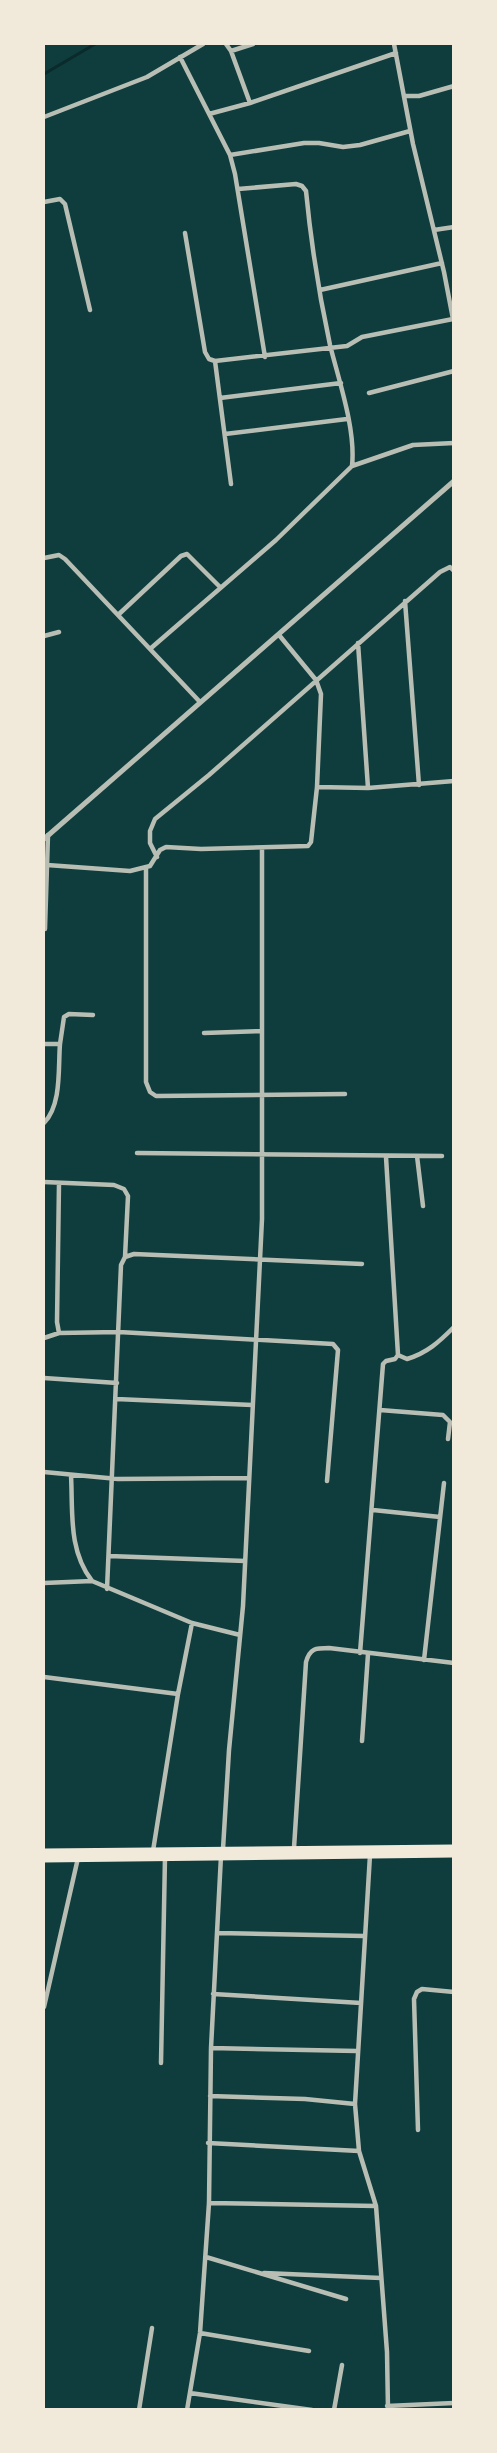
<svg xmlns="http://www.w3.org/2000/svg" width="497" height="2453" font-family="'PT Sans',sans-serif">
<rect width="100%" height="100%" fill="#0f3d3e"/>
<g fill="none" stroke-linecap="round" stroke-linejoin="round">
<path stroke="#0a2a2b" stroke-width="3" d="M 44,74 L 95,44"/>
<path stroke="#b8beb3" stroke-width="4.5" d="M 226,44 L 231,51 L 250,103
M 394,44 L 413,144 L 444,272 L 453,319
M 231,51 L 253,44
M 180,57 L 230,155 L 235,174 L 265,357
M 405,96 L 419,96 L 454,86
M 209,114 L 250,103 L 396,53
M 44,117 L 147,77 L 203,44
M 230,155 L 304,143 L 319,143 L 343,147 L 360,145 L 410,131
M 44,202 L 60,199 L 65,204 L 90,310
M 434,230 L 454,227
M 185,233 L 205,352 L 209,359 L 215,361 L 347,346 L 362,337 L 453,319
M 320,290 L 442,263
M 215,361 L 231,484
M 369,393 L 454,371
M 220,398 L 341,383
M 225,434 L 347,419
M 352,466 L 413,445 L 454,443
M 44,558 L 59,555 L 65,559 L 200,702
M 405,601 L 419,785
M 118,615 L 181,556 L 187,554 L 220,587
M 44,636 L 59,632
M 358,643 L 368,788
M 150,649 L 276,540 L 352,466 C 356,430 339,381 330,345 C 319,294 311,243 306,191 L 302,186 L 296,184 L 238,189
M 317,787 L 368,788 L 454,781
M 157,857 L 150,843 L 150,831 L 155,819 L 209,775 L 440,572 L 450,567 L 454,571
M 47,865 L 130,871 L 150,866 L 160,850 L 166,847 L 201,849 L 308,846 L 311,842 L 317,787 L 321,694 L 316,680 L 279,635
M 146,869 L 146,1082 L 150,1092 L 156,1096 L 345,1094
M 45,929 L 48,835
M 204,1033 L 262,1031
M 44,1044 L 60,1044 L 64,1017 L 69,1014 L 93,1015
M 44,1123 C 62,1105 58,1067 60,1044
M 137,1153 L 442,1156
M 417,1156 L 423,1206
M 44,1182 L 114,1185 L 124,1189 L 128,1196 L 125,1257
M 59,1333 L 57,1322 L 59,1183
M 44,1338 L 59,1333 L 119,1332 L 333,1344 L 338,1350 L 327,1481
M 398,1355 L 407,1359 C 427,1353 439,1342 454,1327
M 44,1378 L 117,1383
M 116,1399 L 252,1405
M 380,1410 L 443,1415 L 450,1422 L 448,1439
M 44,1472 L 118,1479 L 248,1478
M 71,1475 C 73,1512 68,1550 92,1581 L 192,1623 L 240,1635
M 373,1510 L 440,1517
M 109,1556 L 245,1561
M 44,1583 L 92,1581
M 107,1589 L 121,1265 L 125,1257 L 134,1254 L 362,1264
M 360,1653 L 383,1364 L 386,1361 L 395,1359 L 398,1355 L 386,1157
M 424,1660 L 444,1483
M 44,1677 L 178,1694
M 362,1741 L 368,1654
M 294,1848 L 306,1662 C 310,1648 316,1648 329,1648 L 454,1663
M 153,1851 L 178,1694 L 192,1623
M 370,1855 L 355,2104 L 359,2151 L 376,2206 L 387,2352 L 388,2410
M 218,1933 L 364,1936
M 213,1994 L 361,2003
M 44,2007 L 78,1858
M 211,2048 L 357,2051
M 161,2063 L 165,1857
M 210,2096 L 305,2099 L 355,2104
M 418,2130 L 414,1999 L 417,1992 L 422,1989 L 454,1992
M 208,2143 L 359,2151
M 209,2203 L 376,2206
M 206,2257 L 346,2299
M 264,2273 L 381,2278
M 200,2333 L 309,2351
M 190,2393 L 312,2410
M 387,2406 L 454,2403
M 139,2410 L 152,2328
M 187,2410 L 200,2333 L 209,2203 L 211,2048 L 221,1856 L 223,1849 L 229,1750 L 243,1606 L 262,1219 L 262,848
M 334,2410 L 342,2365"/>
<path stroke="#b8beb3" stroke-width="5" d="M 44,839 L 454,481"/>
<path stroke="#f1e9da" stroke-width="7" d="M 44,1852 L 454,1848
M 44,1859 L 454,1854"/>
</g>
<rect width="497" height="2453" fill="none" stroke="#f1e9da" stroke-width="90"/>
</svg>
